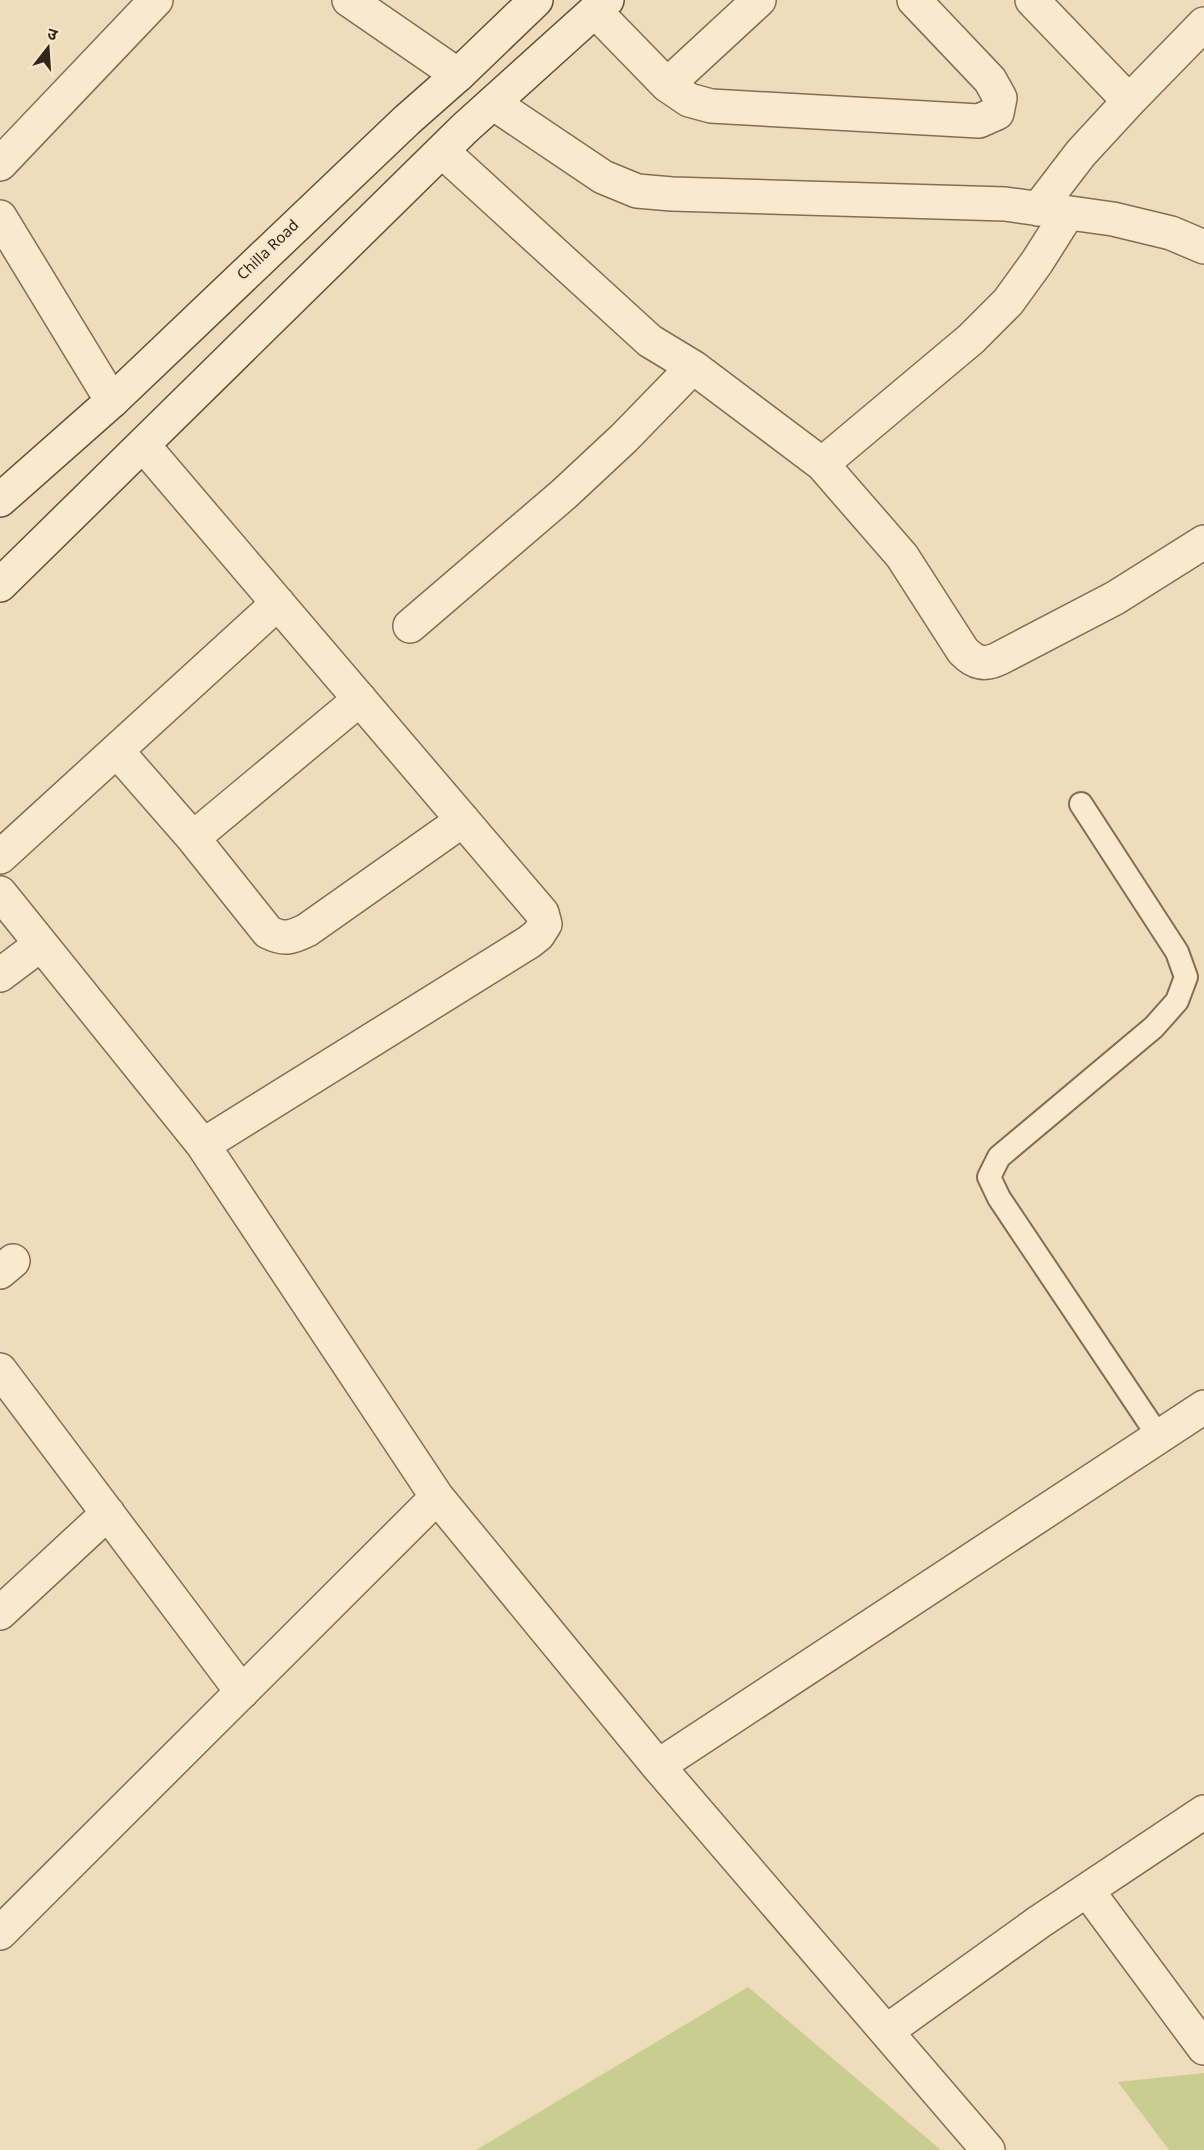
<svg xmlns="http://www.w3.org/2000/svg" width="1204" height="2150" font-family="Georgia,'Noto Sans Devanagari',serif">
<rect width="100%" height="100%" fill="#efdcba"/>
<path fill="#c9cd8f" d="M 748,1987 L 941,2150 L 476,2150 Z
M 1204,2073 L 1204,2150 L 1169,2150 L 1118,2082 Z"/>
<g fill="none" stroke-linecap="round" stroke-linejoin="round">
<defs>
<path id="lane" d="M 1081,804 L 1177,952 L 1186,977 L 1177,1001 L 1154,1027 L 999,1157 L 989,1177 L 999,1198 L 1159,1437"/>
<path id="street" d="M 349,0 L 458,75
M 1032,0 L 1129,101
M 595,11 L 667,85 L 689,100 L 711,106 L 979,121 L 997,113 L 1000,98 L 990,80 L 914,0
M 667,85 L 759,0
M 493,103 L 603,177 L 637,191 L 672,194 L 1005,204 L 1113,219 L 1171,233 L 1204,247
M 442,151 L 650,341 L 693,367 L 822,464 L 902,556 L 963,651 C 975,663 984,666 1000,658 L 1115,598 L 1204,542
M 0,164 L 156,0
M 1038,209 L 1081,153 L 1129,101 L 1204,24
M 0,217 L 112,401
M 143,445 L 542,913 L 545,924 L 538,935 L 529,942 L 203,1145
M 822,464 L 971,339 L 1008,302 L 1037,262 L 1068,213
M 410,626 L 564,494 L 624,438 L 693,367
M 117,751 L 193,838 L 268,932 C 284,940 291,938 307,930 L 463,820
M 193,838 L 360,699
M 0,857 L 278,603
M 0,893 L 203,1145 L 437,1497 L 658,1766 L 988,2150
M 0,975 L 40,945
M 0,1272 L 13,1261
M 0,1370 L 242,1692
M 0,1613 L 108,1513
M 658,1766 L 1204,1407
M 1087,1890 L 1204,2048
M 0,1933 L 437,1497
M 887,2031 L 1039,1922 L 1204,1812"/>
<path id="secondary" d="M 0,500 L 112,401 L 407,120 L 458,75 L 536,0
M 0,585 L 465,128 L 607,0"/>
</defs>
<use href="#lane" stroke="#866c54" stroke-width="26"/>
<use href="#street" stroke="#866c54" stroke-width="36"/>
<use href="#secondary" stroke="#684d38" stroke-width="36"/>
<use href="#lane" stroke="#faeacd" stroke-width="22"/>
<use href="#street" stroke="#faeacd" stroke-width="33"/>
<use href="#secondary" stroke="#faeacd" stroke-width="33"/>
</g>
<g text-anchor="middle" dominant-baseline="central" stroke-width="4.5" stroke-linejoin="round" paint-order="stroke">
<g font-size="15" fill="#34251a" stroke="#f6e7ca">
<text transform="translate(269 251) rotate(-44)">Chilla Road</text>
</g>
</g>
<g transform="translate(48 48) rotate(17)" stroke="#f6e7ca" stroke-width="4.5" paint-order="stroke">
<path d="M0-4.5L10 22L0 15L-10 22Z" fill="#34251a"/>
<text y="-9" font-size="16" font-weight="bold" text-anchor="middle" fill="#34251a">उ</text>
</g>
</svg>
